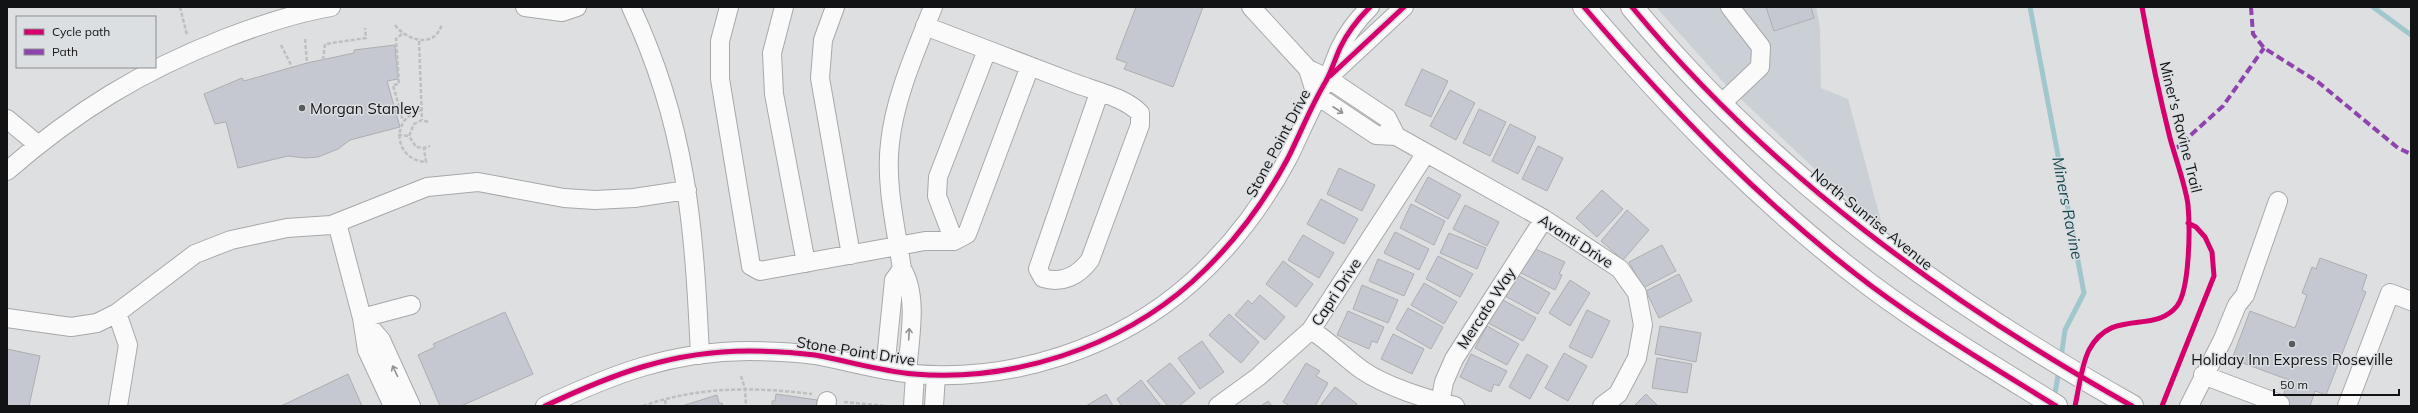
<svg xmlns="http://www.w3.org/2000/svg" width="2418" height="413" font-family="Mulish,sans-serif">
<rect width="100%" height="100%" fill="#dddfe1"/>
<path fill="#cbd0d6" d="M 1656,7 L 1816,7 L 1820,28 L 1821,88 L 1848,99 L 1883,228 L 1821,175 L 1724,83 Z"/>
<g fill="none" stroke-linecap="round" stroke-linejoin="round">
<path stroke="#a1c7cc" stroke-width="5" d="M 2030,7 L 2084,293 L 2065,330 L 2061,358
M 2373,7 L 2411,35
M 2054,399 L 2059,370"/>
</g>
<path fill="#c6c8d1" stroke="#adaeaf" d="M 1136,7 L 1203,7 L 1173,87 L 1124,69 L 1127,63 L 1116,59 Z
M 1766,7 L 1811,7 L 1814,18 L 1774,31 Z
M 395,45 L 398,79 L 387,81 L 400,127 L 350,140 L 338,149 L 318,157 L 305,158 L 288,156 L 238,168 L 226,122 L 215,124 L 204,94 L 242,78 L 244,81 L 307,63 L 354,53 L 354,50 Z
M 1422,69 L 1448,81 L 1431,117 L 1405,105 Z
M 1450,90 L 1475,103 L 1456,140 L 1430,126 Z
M 1479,109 L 1506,122 L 1490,156 L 1463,143 Z
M 1510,124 L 1536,137 L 1518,174 L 1492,161 Z
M 1538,146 L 1563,158 L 1547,191 L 1522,179 Z
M 1339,168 L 1375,185 L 1362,211 L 1327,194 Z
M 1428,177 L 1461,195 L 1448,219 L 1415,201 Z
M 1602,190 L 1623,209 L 1597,237 L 1576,218 Z
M 1321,199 L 1358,219 L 1344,244 L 1307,224 Z
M 1411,204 L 1445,221 L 1434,245 L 1400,228 Z
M 1465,205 L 1499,222 L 1487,246 L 1453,229 Z
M 1627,210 L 1649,230 L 1623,260 L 1601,241 Z
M 1395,232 L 1429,249 L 1419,270 L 1384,253 Z
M 1449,233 L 1486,248 L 1477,269 L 1440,253 Z
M 1303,235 L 1334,253 L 1319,278 L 1288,260 Z
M 1662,245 L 1676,271 L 1643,288 L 1629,262 Z
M 1531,247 L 1565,262 L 1559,274 L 1562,275 L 1555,290 L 1519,272 Z
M 1438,256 L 1473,274 L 1460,297 L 1426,279 Z
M 2320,258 L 2367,275 L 2362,290 L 2366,292 L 2326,395 L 2315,391 L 2310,406 L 2279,406 L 2289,380 L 2232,359 L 2250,311 L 2295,328 L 2307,295 L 2302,293 L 2312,267 L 2316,269 Z
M 1378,259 L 1414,274 L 1404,296 L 1369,281 Z
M 1283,261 L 1313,284 L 1296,307 L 1266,284 Z
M 1516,274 L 1550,293 L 1538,314 L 1503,295 Z
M 1679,274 L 1692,301 L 1659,318 L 1646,291 Z
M 1570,280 L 1590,293 L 1570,326 L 1549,313 Z
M 1424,283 L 1457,302 L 1444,324 L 1411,305 Z
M 1362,285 L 1398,300 L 1388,323 L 1353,309 Z
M 1260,295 L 1285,317 L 1265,340 L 1235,315 L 1248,300 L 1252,304 Z
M 1501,299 L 1536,318 L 1523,341 L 1488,323 Z
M 1408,308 L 1443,327 L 1431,349 L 1396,329 Z
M 1587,310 L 1610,321 L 1592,358 L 1569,347 Z
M 1348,311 L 1384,327 L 1377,343 L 1372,341 L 1369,349 L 1337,335 Z
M 505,312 L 533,374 L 461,406 L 440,406 L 418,355 L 435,347 L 433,344 Z
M 1229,314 L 1259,342 L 1241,363 L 1209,335 Z
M 1487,326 L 1519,344 L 1507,365 L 1475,348 Z
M 1660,326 L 1701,333 L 1696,362 L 1655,354 Z
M 1393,334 L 1424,349 L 1412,374 L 1381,359 Z
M 1202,341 L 1224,372 L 1200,389 L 1178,358 Z
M 7,349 L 40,356 L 29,406 L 7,406 Z
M 1564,353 L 1587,366 L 1568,401 L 1545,388 Z
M 1471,354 L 1507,371 L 1499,386 L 1494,384 L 1491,392 L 1460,377 Z
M 1527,354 L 1548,366 L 1530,399 L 1509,387 Z
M 1657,358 L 1692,364 L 1687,393 L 1652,388 Z
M 1170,363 L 1195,393 L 1179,406 L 1168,406 L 1147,381 Z
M 1306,363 L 1320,371 L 1316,376 L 1328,383 L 1315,406 L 1290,406 L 1283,402 Z
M 348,374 L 362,406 L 281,406 Z
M 1141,380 L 1161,406 L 1122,406 L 1117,399 Z
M 1335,387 L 1357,404 L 1355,406 L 1320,406 Z
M 776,394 L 817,400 L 817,406 L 772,406 L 772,401 L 775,401 Z
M 1106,394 L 1113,406 L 1086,406 Z
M 1646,394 L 1658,406 L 1634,406 Z
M 717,395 L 719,403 L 722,403 L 723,406 L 682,406 Z
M 1268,401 L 1272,406 L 1261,406 Z"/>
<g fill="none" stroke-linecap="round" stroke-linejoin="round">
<defs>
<path id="minor" d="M 525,7 L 562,12 L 577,7
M 631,7 C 687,126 694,226 700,355
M 729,7 L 720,41 L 720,79 L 751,266 L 760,271 L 925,241 L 954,241 L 967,234 L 1030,66
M 784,7 L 772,53 L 774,94 L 806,263
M 835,7 L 823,40 L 820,78 L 851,255
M 1251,7 L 1308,69 L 1327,78 L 1387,118 L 1396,136
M 925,26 C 975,45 1024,64 1074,83 C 1095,91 1124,97 1140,113 L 1140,125 L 1090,260 C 1078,276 1062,284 1043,278 L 1038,269 L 1099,93
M 1308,69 L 1316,95 L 1376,135 L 1396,136 L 1544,219 L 1620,269 L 1637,293 L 1643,325 L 1637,358 L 1618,394 L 1602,406
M 1331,75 L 1404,7
M 1721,104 L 1760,67 L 1761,47 L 1730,7
M 7,119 L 37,144
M 7,171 C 76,111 141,71 226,38 C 260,25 295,13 331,7
M 337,223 L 362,318 L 367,350 L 393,406
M 954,241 L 937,196 L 938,177 L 987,50
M 902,269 C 896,228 885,184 890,143 C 895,96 916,51 933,7
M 117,313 L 128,345 L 118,406
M 7,318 L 71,327 L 97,323 L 117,313 L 195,254 L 231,240 L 287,228 L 331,225 L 427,187 L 478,182 L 564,198 L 595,200 L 634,198 L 687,190
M 362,318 L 381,340 L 411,406
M 362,318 L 411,305
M 1311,330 C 1330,342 1344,357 1362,370 C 1385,386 1428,400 1455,406
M 885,370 L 894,280 L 902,269 C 919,296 909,342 907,373
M 2203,375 L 2280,404
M 1440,403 L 1444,382 L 1454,359 L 1544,219
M 545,406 C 613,374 672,351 749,351 C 771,351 793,352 815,355 C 848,361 880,371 914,374 C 1013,382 1118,348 1192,282 C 1232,246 1263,205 1288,158 C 1301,132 1311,106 1326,81 C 1332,70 1335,59 1340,48 C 1347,33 1358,19 1370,7
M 826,406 L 827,401
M 913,406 L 915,374
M 934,406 L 936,375
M 1218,406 L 1258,377 L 1311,330 L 1426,153
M 2189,406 L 2223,339 L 2237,305 L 2245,295 L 2278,201
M 2347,406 L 2390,293 L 2411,301"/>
<path id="major" d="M 1584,7 C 1671,109 1763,204 1870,285 C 1929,329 1993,367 2056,406
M 1632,7 C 1770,174 1945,301 2132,406"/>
</defs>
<use href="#minor" stroke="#a7a8a9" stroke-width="20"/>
<use href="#major" stroke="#a7a8a9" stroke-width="24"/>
<path stroke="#bfbfc0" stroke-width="2.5" stroke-dasharray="4 2" stroke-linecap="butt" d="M 180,7 L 187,35
M 395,25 C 407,41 435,49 442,24
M 402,34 L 396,39 L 399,84 L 393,85 L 403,121
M 305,39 L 307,63
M 419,41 L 422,120
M 281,45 L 292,67
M 323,60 L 325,44 L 366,38 L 365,28
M 422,110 C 390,117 393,160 426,162 L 424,148
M 428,122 L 422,120 L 414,124 L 409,136 L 416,147 L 424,148 L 430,146
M 398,135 L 409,136
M 741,376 L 745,389 L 746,406
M 665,400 L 666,406
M 844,402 L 887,406
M 643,406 C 699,386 755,387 812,394"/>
<use href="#minor" stroke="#fafafa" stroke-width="18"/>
<use href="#major" stroke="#fafafa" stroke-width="22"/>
<path stroke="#8e44ad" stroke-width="4" stroke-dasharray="8 4" stroke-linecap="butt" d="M 2251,7 L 2253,34 L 2264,48 L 2318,82 L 2398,148 L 2411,154
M 2173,151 L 2223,106 L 2264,48"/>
<defs>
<path id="cycleway" d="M 1584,7 C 1671,109 1763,204 1870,285 C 1929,329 1993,367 2056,406
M 1632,7 C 1770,174 1945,301 2132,406
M 1330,76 L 1404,7
M 545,406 C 613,374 672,351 749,351 C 771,351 793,352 815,355 C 848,361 880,371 914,374 C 1013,382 1118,348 1192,282 C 1232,246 1263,205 1288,158 C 1301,132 1311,106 1326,81 C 1332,70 1335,59 1340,48 C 1347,33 1358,19 1370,7
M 2075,406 C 2079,389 2081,366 2089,350 C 2112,307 2154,335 2177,306 C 2190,289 2190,227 2188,205 C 2186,187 2175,157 2170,138 C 2159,94 2150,51 2142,7
M 2162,406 L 2214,276 L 2212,252 L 2205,237 L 2196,227 L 2188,223"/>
</defs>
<use href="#cycleway" stroke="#dcdfe2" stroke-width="8"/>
<use href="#cycleway" stroke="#d6006c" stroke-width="5"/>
</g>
<defs><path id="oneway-shaft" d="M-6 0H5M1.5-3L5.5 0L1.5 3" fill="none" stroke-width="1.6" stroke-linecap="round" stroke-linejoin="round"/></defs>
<g stroke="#929292">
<use href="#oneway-shaft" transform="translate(1338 110) rotate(33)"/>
<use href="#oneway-shaft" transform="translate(909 334) rotate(-87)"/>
<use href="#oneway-shaft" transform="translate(395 371) rotate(-115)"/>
</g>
<g fill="#595a5c" stroke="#dcdfe2" stroke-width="1.5">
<circle cx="302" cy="108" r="4"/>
<circle cx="2292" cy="344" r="4"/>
</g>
<g text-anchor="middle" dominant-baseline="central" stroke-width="3" stroke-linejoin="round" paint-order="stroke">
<g font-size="15" fill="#121314" stroke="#dcdfe2" text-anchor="start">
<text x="310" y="108">Morgan Stanley</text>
<text x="2292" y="359" text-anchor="middle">Holiday Inn Express Roseville</text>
</g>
<g font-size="15" fill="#121314" stroke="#dcdfe2">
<text transform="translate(2181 127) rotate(76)">Miner's Ravine Trail</text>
<text transform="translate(1278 143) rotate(-62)">Stone Point Drive</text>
<text transform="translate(1872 219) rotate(39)">North Sunrise Avenue</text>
<text transform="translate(1576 241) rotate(33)">Avanti Drive</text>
<text transform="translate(1336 292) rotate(-57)">Capri Drive</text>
<text transform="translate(1486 308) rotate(-57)">Mercato Way</text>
<text transform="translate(856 351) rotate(9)">Stone Point Drive</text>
</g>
<g font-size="16" font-style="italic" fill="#17484d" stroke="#dcdfe2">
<text transform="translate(2068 208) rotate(79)">Miners Ravine</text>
</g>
</g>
<rect width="2418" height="413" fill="none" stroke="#121314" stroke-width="16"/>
<rect x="16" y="16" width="140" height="52" fill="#dcdfe2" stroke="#8b8d90"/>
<rect x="24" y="29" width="20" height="6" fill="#d6006c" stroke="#8b8d90"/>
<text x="52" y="36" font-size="12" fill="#121314">Cycle path</text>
<rect x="24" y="49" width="20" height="6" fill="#8e44ad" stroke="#8b8d90"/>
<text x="52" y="56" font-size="12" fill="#121314">Path</text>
<path d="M2274 389v6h125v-6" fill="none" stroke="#121314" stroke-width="2"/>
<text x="2280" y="389" font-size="12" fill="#121314" stroke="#dcdfe2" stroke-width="3" paint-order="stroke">50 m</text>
</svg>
